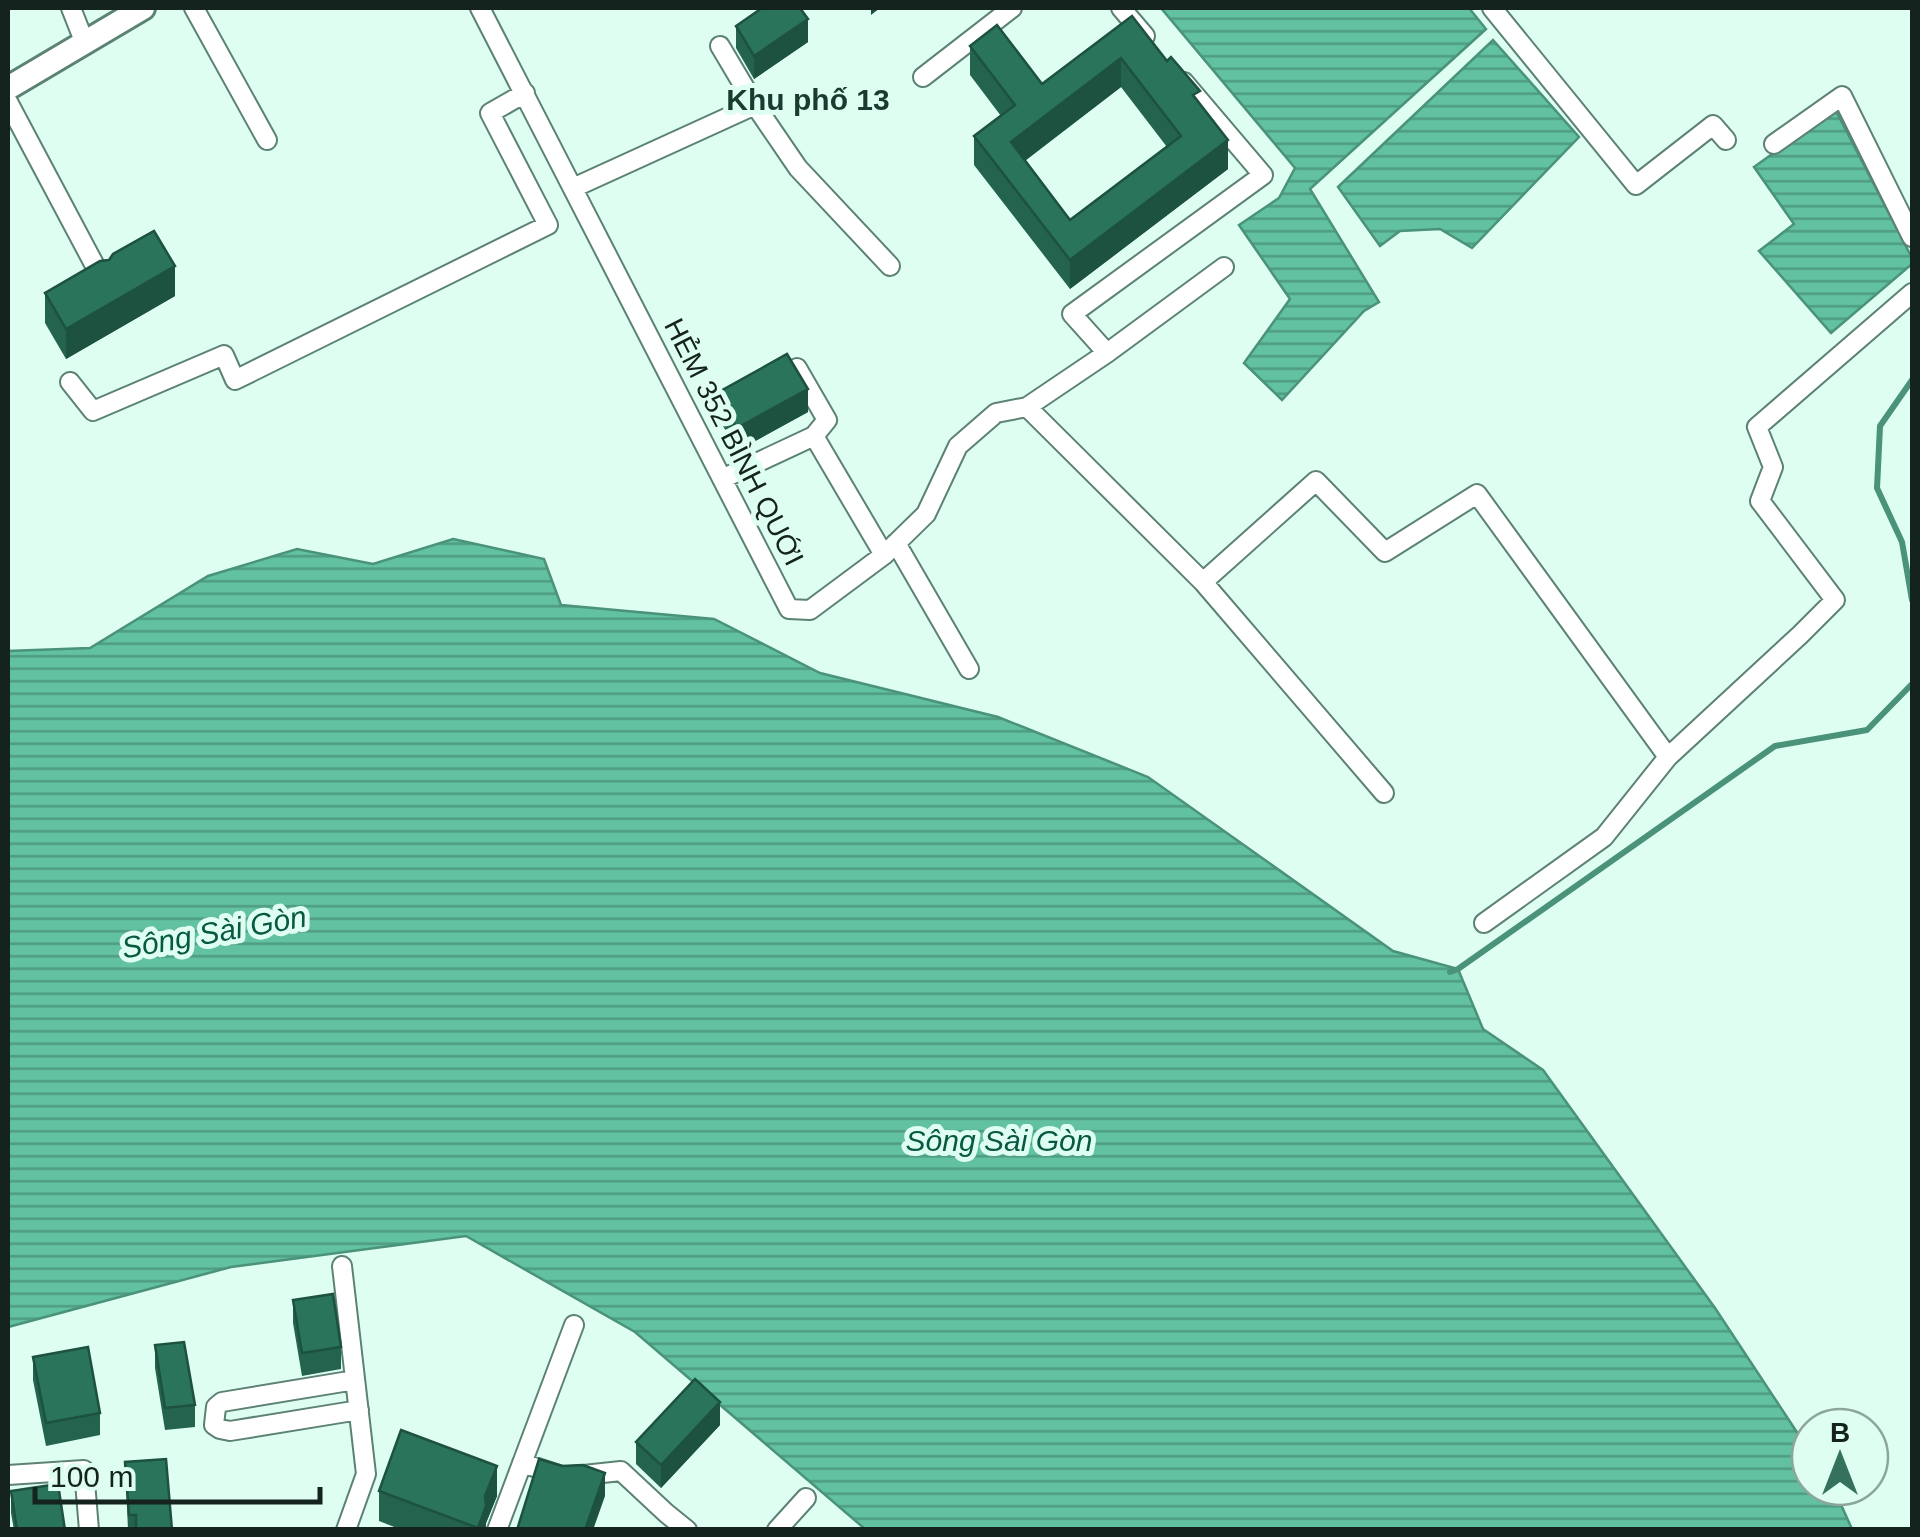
<svg xmlns="http://www.w3.org/2000/svg" width="1920" height="1537" font-family="Helvetica,sans-serif">
<defs>
<pattern id="water-rules" width="6" height="5" patternUnits="userSpaceOnUse" patternTransform="scale(2.5)"><rect width="6" height="5" fill="#61c1a0"/><path d="M0 2.5h6" fill="none" stroke="#4f9c82"/></pattern>
</defs>
<rect width="100%" height="100%" fill="#defef1"/>
<path fill="url(#water-rules)" stroke="#4a9279" stroke-width="2.5" d="M 1161,8 L 1469,8 L 1486,29 L 1310,189 L 1379,302 L 1364,311 L 1282,400 L 1244,363 L 1290,299 L 1239,225 L 1279,198 L 1295,168 Z
M 1493,40 L 1579,137 L 1472,248 L 1440,229 L 1400,231 L 1380,246 L 1338,187 Z
M 1835,109 L 1912,258 L 1912,264 L 1831,333 L 1759,251 L 1794,224 L 1754,167 Z
M 453,539 L 544,559 L 561,605 L 714,619 L 820,673 L 998,717 L 1148,777 L 1393,951 L 1458,969 L 1483,1029 L 1543,1070 L 1715,1308 L 1810,1452 L 1810,1487 L 1833,1487 L 1852,1529 L 865,1529 L 635,1332 L 466,1236 L 231,1267 L 8,1327 L 8,651 L 90,648 L 208,576 L 297,549 L 373,564 Z"/>
<g fill="none" stroke-linecap="round" stroke-linejoin="round">
<path stroke="#4a9279" stroke-width="6" d="M 1912,380 L 1880,426 L 1877,488 L 1902,542 L 1912,600
M 1450,972 L 1458,969 L 1775,746 L 1867,730 L 1912,684"/>
<defs>
<path id="minor" d="M 71,8 L 84,41
M 194,8 L 267,140
M 480,8 L 789,609 L 810,610 L 884,555 L 926,514 L 958,446 L 996,413 L 1027,407 L 1203,582 L 1384,793
M 1121,8 L 1145,36
M 1492,8 L 1636,185 L 1713,125 L 1726,140
M 923,77 L 1012,8
M 8,102 L 102,279
M 755,105 L 798,168 L 890,266
M 1774,144 L 1842,96 L 1912,237
M 573,188 L 755,105 L 720,46
M 1107,353 L 1072,314 L 1263,175 L 1184,82
M 797,368 L 827,420 L 814,436
M 70,382 L 93,411 L 224,355 L 235,380 L 548,225 L 490,113 L 525,93
M 1027,407 L 1107,353 L 1224,267
M 722,479 L 814,436 L 884,555
M 896,543 L 969,669
M 1203,582 L 1316,481 L 1385,552 L 1477,494 L 1668,757
M 1484,923 L 1604,837 L 1668,757 L 1800,635 L 1835,600 L 1760,501 L 1773,467 L 1757,427 L 1912,293
M 342,1266 L 366,1474 L 346,1530
M 355,1380 L 222,1402 L 216,1407 L 214,1425 L 220,1429 L 230,1431 L 359,1410
M 522,1463 L 565,1477 L 621,1471 L 666,1513 L 687,1530
M 8,1475 L 84,1470 L 89,1530
M 497,1530 L 574,1325
M 777,1530 L 806,1498"/>
<path id="major" d="M 8,88 L 143,8"/>
</defs>
<use href="#minor" stroke="#5c8273" stroke-width="22"/>
<use href="#major" stroke="#5c8273" stroke-width="28"/>
<use href="#minor" stroke="#fff" stroke-width="18"/>
<use href="#major" stroke="#fff" stroke-width="22"/>
</g>
<path fill="#24644f" fill-rule="evenodd" d="M 1132,16 L 1200,103 L 1228,169 L 1070,289 L 974,165 L 974,136 L 1001,116 L 970,75 L 970,46 L 1042,84 ZM 1121,87 L 1167,147 L 1070,220 L 1025,161 Z
M 736,26 L 808,42 L 754,79 L 736,48 Z
M 45,293 L 175,296 L 66,359 L 45,323 Z
M 717,393 L 808,412 L 737,451 L 717,415 Z
M 293,1300 L 341,1347 L 341,1369 L 302,1376 L 293,1323 Z
M 155,1345 L 195,1405 L 195,1427 L 165,1430 L 155,1368 Z
M 33,1357 L 100,1413 L 100,1435 L 46,1446 L 33,1380 Z
M 720,1425 L 661,1488 L 636,1464 L 636,1442 Z
M 125,1462 L 172,1530 L 128,1530 Z
M 11,1491 L 65,1530 L 14,1530 L 11,1513 Z
M 379,1491 L 497,1496 L 486,1523 L 486,1530 L 402,1530 L 379,1521 Z"/>
<path fill="#1d5140" d="M 871,8 L 880,8 L 871,15 Z
M 808,19 L 808,42 L 754,79 L 754,56 Z
M 1121,58 L 1121,87 L 1011,171 L 1011,142 Z
M 1228,140 L 1228,169 L 1070,289 L 1070,260 Z
M 175,266 L 175,296 L 66,359 L 66,329 Z
M 808,389 L 808,412 L 737,451 L 737,428 Z
M 720,1402 L 720,1425 L 661,1488 L 661,1465 Z
M 497,1466 L 497,1496 L 486,1523 L 486,1530 L 478,1530 L 485,1496 Z
M 605,1473 L 605,1496 L 593,1530 L 585,1530 Z"/>
<path fill="#2a745c" stroke="#1d5140" stroke-width="2.5" fill-rule="evenodd" d="M 762,8 L 800,8 L 808,19 L 754,56 L 736,26 Z
M 1132,16 L 1167,61 L 1171,57 L 1200,91 L 1193,95 L 1228,140 L 1070,260 L 974,136 L 1015,105 L 970,46 L 997,25 L 1042,84 ZM 1121,58 L 1181,136 L 1070,220 L 1011,142 Z
M 154,231 L 175,266 L 66,329 L 45,293 L 100,261 L 109,260 L 113,254 Z
M 787,354 L 808,389 L 737,428 L 717,393 Z
M 333,1294 L 341,1347 L 302,1353 L 293,1300 Z
M 184,1342 L 195,1405 L 165,1408 L 155,1345 Z
M 88,1347 L 100,1413 L 46,1423 L 33,1357 Z
M 695,1379 L 720,1402 L 661,1465 L 636,1442 Z
M 401,1430 L 497,1466 L 485,1496 L 486,1506 L 478,1528 L 379,1491 Z
M 166,1459 L 172,1530 L 136,1530 L 136,1515 L 129,1515 L 125,1462 Z
M 539,1459 L 562,1466 L 583,1465 L 605,1473 L 585,1530 L 517,1530 Z
M 58,1484 L 65,1530 L 17,1530 L 11,1491 Z"/>
<g text-anchor="middle" dominant-baseline="central" stroke-width="10" stroke-linejoin="round" paint-order="stroke">
<g font-size="28" fill="#14231d" stroke="#defef1">
<text transform="translate(734 442) rotate(63)">HẺM 352 BÌNH QUỚI</text>
</g>
<g font-size="30" font-weight="bold" fill="#183d30" stroke="#defef1">
<text x="808" y="99">Khu phố 13</text>
</g>
<g font-size="30" font-style="italic" fill="#075943" stroke="#defef1">
<text transform="translate(214 932) rotate(-10)">Sông Sài Gòn</text>
<text x="999" y="1140">Sông Sài Gòn</text>
</g>
</g>
<rect width="1920" height="1537" fill="none" stroke="#14231d" stroke-width="20"/>
<g transform="translate(1840 1457)"><circle r="48" fill="#defef1" stroke="#8da69c" stroke-width="2.5"/>
<path d="M0-8L18 38L0 25L-18 38Z" fill="#35725d"/>
<text y="-15" font-size="28" font-weight="bold" text-anchor="middle" fill="#14231d">B</text>
</g>
<path d="M35 1487v15h285v-15" fill="none" stroke="#14231d" stroke-width="5"/>
<text x="50" y="1487" font-size="30" fill="#14231d" stroke="#defef1" stroke-width="8" paint-order="stroke">100 m</text>
</svg>
